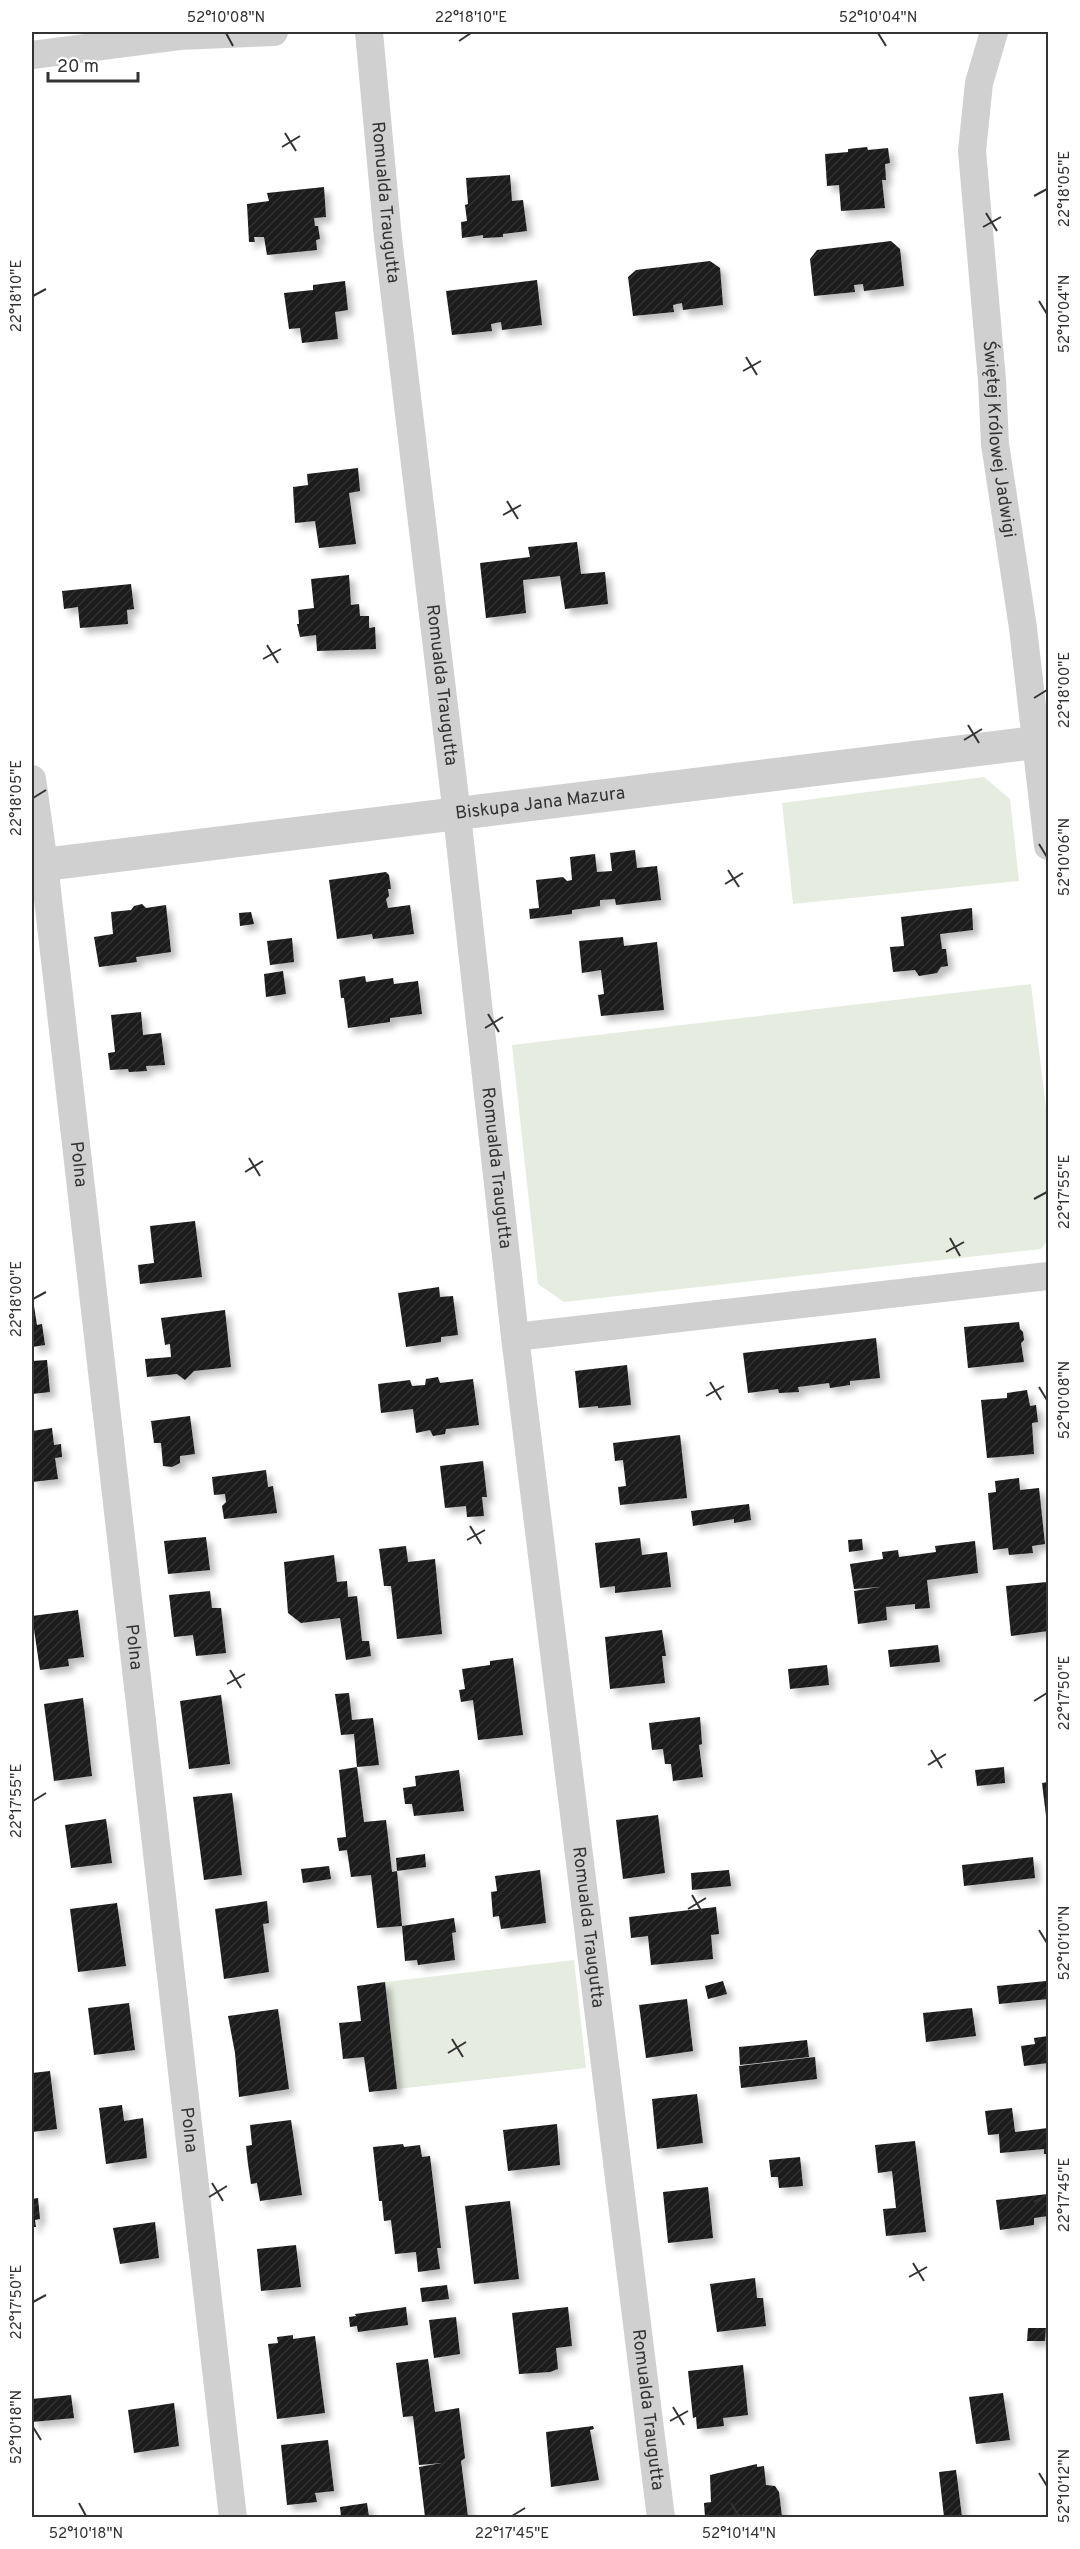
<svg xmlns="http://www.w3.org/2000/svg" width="1080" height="2549" font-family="Overpass,sans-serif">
<defs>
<pattern id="building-hatch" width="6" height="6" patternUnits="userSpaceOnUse" patternTransform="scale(1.5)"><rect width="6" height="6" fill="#1a1a1a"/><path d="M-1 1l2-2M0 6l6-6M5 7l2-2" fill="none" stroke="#333"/></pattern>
<filter id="shadow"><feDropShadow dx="5.5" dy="5.5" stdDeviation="3" flood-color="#0004"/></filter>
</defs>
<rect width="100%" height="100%" fill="#fff"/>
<path fill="#e6ecdf" d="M 984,777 L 1010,799 L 1019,881 L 793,904 L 782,803 Z
M 1031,984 L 1048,1125 L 1048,1240 L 1041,1249 L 564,1302 L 538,1284 L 512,1045 Z
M 574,1960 L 586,2068 L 397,2089 L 385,1982 Z"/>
<path fill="url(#building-hatch)" filter="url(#shadow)" d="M 867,147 L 868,150 L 888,148 L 890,163 L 885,164 L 886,180 L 882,180 L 885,208 L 841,211 L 839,185 L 827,186 L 825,154 L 848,152 L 848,149 Z
M 510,175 L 512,201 L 523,200 L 527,231 L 503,234 L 503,237 L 483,238 L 483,235 L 462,238 L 461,222 L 467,221 L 465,205 L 468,204 L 466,178 Z
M 324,187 L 326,217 L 314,218 L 315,226 L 318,226 L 320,239 L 316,240 L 317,250 L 267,255 L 264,237 L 254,237 L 255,242 L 249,242 L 247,204 L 269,201 L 267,193 Z
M 891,241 L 900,249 L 904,286 L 864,291 L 863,284 L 854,285 L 855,292 L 814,296 L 810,259 L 817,250 Z
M 710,261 L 720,268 L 723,305 L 683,310 L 682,303 L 677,304 L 673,305 L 674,312 L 633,316 L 628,277 L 636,270 Z
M 537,280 L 542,325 L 502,330 L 501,322 L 491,324 L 492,331 L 452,335 L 446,291 Z
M 345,281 L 348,310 L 335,312 L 338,339 L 302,343 L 300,328 L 289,329 L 284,293 L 313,290 L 313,285 Z
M 358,468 L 360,491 L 349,493 L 356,544 L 319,548 L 315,521 L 295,523 L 293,487 L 308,485 L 307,474 Z
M 577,542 L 581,574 L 605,572 L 608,604 L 565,609 L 560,576 L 523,580 L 526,613 L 486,618 L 480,563 L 530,557 L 528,547 Z
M 349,575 L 351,605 L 359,604 L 360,616 L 369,616 L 369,628 L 375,627 L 376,649 L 317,651 L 316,635 L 300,637 L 297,624 L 299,624 L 298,610 L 314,608 L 311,579 Z
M 131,584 L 134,609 L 127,610 L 128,624 L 80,628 L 78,607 L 64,609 L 62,591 Z
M 635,850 L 637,868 L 657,866 L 661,900 L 616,905 L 615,899 L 600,900 L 600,906 L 572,910 L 572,914 L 530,919 L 529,909 L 539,908 L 536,880 L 563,877 L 567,881 L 572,880 L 570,857 L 595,854 L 597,872 L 612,871 L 610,853 Z
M 386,872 L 389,875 L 391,889 L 388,889 L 389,896 L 386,899 L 388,908 L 410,905 L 414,934 L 373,939 L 372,934 L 337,939 L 329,880 Z
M 142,904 L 146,908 L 166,905 L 171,952 L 136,957 L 137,962 L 99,967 L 94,937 L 113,934 L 111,912 L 131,910 L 134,906 Z
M 972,908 L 973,930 L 940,934 L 942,949 L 946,949 L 948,966 L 941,967 L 937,973 L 919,976 L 915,970 L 893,972 L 890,947 L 904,946 L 901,917 Z
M 251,912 L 254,924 L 240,926 L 239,913 Z
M 623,937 L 624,946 L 657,942 L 664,1010 L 601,1016 L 598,995 L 604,994 L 601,970 L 582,973 L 579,941 Z
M 292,938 L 294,962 L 270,965 L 267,941 Z
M 283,971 L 286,994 L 266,997 L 264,974 Z
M 365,976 L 366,982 L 393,978 L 394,984 L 418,981 L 422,1014 L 390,1018 L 390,1022 L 348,1028 L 344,998 L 341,998 L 339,980 Z
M 141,1012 L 143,1035 L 161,1033 L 165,1065 L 146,1066 L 147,1071 L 129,1072 L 128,1069 L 110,1070 L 108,1053 L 115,1052 L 111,1015 Z
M 195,1221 L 202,1277 L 140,1284 L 138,1265 L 154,1263 L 150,1226 Z
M 439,1287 L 440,1297 L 453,1296 L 458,1335 L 441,1337 L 441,1342 L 406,1347 L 398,1293 Z
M 32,1306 L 34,1306 L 37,1325 L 42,1324 L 45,1345 L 32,1347 Z
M 225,1310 L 231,1367 L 194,1371 L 185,1380 L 177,1374 L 147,1377 L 145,1359 L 171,1357 L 170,1344 L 165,1345 L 161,1318 Z
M 1019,1322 L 1020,1329 L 1023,1332 L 1024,1340 L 1021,1343 L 1024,1362 L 968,1368 L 964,1327 Z
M 876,1338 L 880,1378 L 850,1381 L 850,1385 L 830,1388 L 829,1383 L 798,1387 L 799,1392 L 779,1393 L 778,1389 L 748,1393 L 743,1353 Z
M 47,1360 L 50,1392 L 32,1394 L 32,1361 Z
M 627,1365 L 631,1405 L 598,1408 L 598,1406 L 579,1408 L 575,1371 Z
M 438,1377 L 440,1383 L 473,1379 L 479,1425 L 446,1429 L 445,1434 L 433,1436 L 430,1430 L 416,1433 L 413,1409 L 381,1413 L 378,1384 L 410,1380 L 412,1386 L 425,1385 L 426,1379 Z
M 1027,1390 L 1030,1406 L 1036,1405 L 1038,1422 L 1032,1423 L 1034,1454 L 987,1458 L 981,1400 L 1007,1398 L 1007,1393 Z
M 190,1416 L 195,1454 L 180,1456 L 180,1463 L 172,1467 L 163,1466 L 161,1443 L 154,1443 L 151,1421 Z
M 52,1428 L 54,1445 L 61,1444 L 62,1457 L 55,1458 L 58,1479 L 32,1482 L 32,1431 Z
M 680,1435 L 687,1498 L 620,1505 L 618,1487 L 626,1486 L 623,1460 L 615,1461 L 613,1443 Z
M 483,1461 L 487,1497 L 482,1497 L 484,1516 L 467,1517 L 466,1506 L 445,1508 L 440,1466 Z
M 266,1470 L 268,1487 L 273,1486 L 277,1513 L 224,1519 L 222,1506 L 226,1502 L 225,1494 L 214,1495 L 212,1477 Z
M 1019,1478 L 1020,1490 L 1039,1488 L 1045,1544 L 1032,1546 L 1033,1553 L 1009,1555 L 1008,1548 L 993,1550 L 988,1493 L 996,1492 L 995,1481 Z
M 749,1504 L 751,1520 L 734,1523 L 734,1519 L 693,1526 L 691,1511 Z
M 206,1537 L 210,1570 L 168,1574 L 164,1541 Z
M 640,1538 L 642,1555 L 667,1552 L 671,1587 L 615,1593 L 615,1586 L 600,1588 L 595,1543 Z
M 862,1539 L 863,1550 L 849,1552 L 848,1540 Z
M 975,1541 L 978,1573 L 927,1580 L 930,1608 L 915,1609 L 915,1604 L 886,1607 L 887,1620 L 858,1624 L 854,1591 L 880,1587 L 854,1589 L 850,1564 L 883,1559 L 882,1552 L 898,1550 L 899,1557 L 936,1552 L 935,1546 Z
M 406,1546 L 408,1562 L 435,1559 L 442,1634 L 397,1639 L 391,1586 L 384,1586 L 379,1549 Z
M 334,1555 L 337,1582 L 347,1581 L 348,1597 L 357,1596 L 362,1641 L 369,1641 L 371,1656 L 346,1660 L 340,1618 L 301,1623 L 288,1613 L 284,1562 Z
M 1047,1582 L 1048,1631 L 1011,1636 L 1006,1586 Z
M 210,1591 L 212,1608 L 221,1608 L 226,1653 L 196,1656 L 193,1635 L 174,1637 L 169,1595 Z
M 78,1610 L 84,1657 L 68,1659 L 69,1666 L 40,1670 L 32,1616 Z
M 662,1630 L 666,1656 L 662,1656 L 665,1683 L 610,1689 L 605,1637 Z
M 938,1645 L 940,1662 L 890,1667 L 888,1650 Z
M 513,1658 L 523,1735 L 478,1740 L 473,1700 L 461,1702 L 459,1690 L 465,1689 L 462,1669 L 490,1665 L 490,1661 Z
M 827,1665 L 829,1685 L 790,1689 L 788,1669 Z
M 349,1693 L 352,1720 L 373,1718 L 379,1765 L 357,1767 L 364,1822 L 386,1820 L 392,1872 L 397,1871 L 396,1858 L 425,1854 L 426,1867 L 397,1871 L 402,1926 L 377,1928 L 371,1875 L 351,1877 L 347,1850 L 339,1851 L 337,1838 L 346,1837 L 339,1770 L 357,1767 L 354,1734 L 341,1735 L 335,1694 Z
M 221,1695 L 230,1764 L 189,1769 L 180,1701 Z
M 83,1698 L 92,1776 L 54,1781 L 44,1704 Z
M 700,1717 L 702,1744 L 699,1745 L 703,1777 L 673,1781 L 671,1764 L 665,1764 L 663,1749 L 652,1750 L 649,1723 Z
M 1004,1767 L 1005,1783 L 977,1786 L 975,1770 Z
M 459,1770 L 464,1811 L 414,1816 L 412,1804 L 405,1804 L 403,1788 L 416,1786 L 415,1776 Z
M 1048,1782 L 1048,1824 L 1047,1824 L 1042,1783 Z
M 232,1793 L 242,1875 L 204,1880 L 193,1797 Z
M 658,1815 L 665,1873 L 623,1879 L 616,1820 Z
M 106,1819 L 112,1863 L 71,1868 L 65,1825 Z
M 1033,1857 L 1035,1878 L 964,1886 L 962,1865 Z
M 329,1866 L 331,1879 L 303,1883 L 301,1869 Z
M 540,1870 L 546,1923 L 501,1929 L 499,1916 L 493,1917 L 491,1892 L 497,1891 L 495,1876 Z
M 729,1870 L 731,1886 L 692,1890 L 691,1873 Z
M 267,1901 L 269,1923 L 263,1924 L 269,1972 L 224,1979 L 215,1909 Z
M 117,1903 L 126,1966 L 78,1972 L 70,1909 Z
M 716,1907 L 719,1934 L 711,1935 L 713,1959 L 651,1965 L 648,1936 L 631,1938 L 629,1917 Z
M 454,1918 L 456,1932 L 452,1933 L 455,1960 L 418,1965 L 417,1960 L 405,1961 L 402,1926 Z
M 723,1981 L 727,1994 L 708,1999 L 705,1986 Z
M 1046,1981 L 1048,1999 L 999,2004 L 997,1986 Z
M 385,1982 L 397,2089 L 369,2092 L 364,2057 L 343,2059 L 339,2023 L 361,2021 L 357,1986 Z
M 687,1999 L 693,2051 L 646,2058 L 639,2005 Z
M 129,2003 L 135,2050 L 94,2055 L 88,2008 Z
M 972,2008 L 976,2036 L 926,2042 L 923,2013 Z
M 278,2009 L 289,2089 L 239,2097 L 235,2053 L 228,2016 Z
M 1048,2036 L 1048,2063 L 1024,2066 L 1021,2046 L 1035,2044 L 1034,2038 Z
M 807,2040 L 809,2057 L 740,2065 L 739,2047 Z
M 815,2057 L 817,2079 L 741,2088 L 739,2066 Z
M 50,2071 L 57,2129 L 32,2132 L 32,2073 Z
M 697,2094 L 703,2143 L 657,2149 L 652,2099 Z
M 122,2105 L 124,2121 L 143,2118 L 147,2158 L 106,2164 L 99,2108 Z
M 1012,2108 L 1015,2132 L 1048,2128 L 1048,2154 L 1044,2154 L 1044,2149 L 1000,2153 L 999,2134 L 988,2135 L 985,2111 Z
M 291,2120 L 302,2195 L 260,2201 L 257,2183 L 251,2184 L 248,2164 L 246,2146 L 252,2145 L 250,2125 Z
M 557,2124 L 560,2165 L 508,2171 L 503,2130 Z
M 915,2141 L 926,2232 L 886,2236 L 883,2209 L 896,2208 L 892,2171 L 878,2173 L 875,2145 Z
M 403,2144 L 404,2147 L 420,2145 L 422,2157 L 430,2156 L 441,2248 L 437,2248 L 440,2269 L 418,2272 L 416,2252 L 395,2254 L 391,2220 L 384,2221 L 382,2201 L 379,2201 L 373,2147 Z
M 800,2157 L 803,2186 L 779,2188 L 778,2177 L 771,2177 L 769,2160 Z
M 708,2187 L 713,2238 L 668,2243 L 663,2192 Z
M 1048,2194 L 1048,2216 L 1034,2218 L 1034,2225 L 1000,2230 L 996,2200 Z
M 38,2198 L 40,2219 L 35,2220 L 36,2227 L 32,2227 L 32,2199 Z
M 510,2201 L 519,2279 L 474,2284 L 465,2206 Z
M 155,2222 L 159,2258 L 120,2264 L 113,2228 Z
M 296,2245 L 301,2287 L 261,2291 L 257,2249 Z
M 755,2278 L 757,2298 L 763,2298 L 766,2326 L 717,2332 L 710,2284 Z
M 447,2285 L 449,2299 L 422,2302 L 420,2288 Z
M 406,2307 L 408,2325 L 358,2332 L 357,2326 L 350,2327 L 349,2317 L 356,2316 L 355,2314 Z
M 568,2307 L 572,2346 L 556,2348 L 558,2369 L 550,2372 L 519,2374 L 512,2313 Z
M 456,2317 L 460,2354 L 434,2358 L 429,2320 Z
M 1028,2328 L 1046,2328 L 1045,2341 L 1027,2341 Z
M 293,2335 L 293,2339 L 315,2336 L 325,2413 L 277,2419 L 268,2344 L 278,2343 L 277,2337 Z
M 428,2359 L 435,2412 L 459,2408 L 465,2458 L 461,2461 L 468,2517 L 425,2517 L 419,2467 L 442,2463 L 419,2465 L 413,2416 L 403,2417 L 396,2363 Z
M 743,2365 L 748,2415 L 723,2418 L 724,2426 L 697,2429 L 696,2417 L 693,2418 L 688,2371 Z
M 1003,2393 L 1010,2440 L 976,2444 L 969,2397 Z
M 71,2395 L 74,2418 L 32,2422 L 32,2399 Z
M 174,2403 L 179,2446 L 134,2453 L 128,2410 Z
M 593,2426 L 594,2429 L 590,2430 L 599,2480 L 551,2487 L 546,2432 Z
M 328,2440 L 334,2491 L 315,2493 L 317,2502 L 287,2505 L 281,2445 Z
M 757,2464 L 757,2467 L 764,2466 L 766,2485 L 775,2486 L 779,2492 L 782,2517 L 705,2517 L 704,2503 L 711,2502 L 710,2475 Z
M 956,2470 L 962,2517 L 944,2517 L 939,2472 Z
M 367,2503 L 369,2517 L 341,2517 L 340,2507 Z"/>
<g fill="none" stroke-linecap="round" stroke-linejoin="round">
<g stroke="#d0d0d0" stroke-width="28">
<path id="s1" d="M 369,32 L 388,238 L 457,815 L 515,1337 L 661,2518"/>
<path id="s2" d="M 994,32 L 979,83 L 972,151 L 992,380 L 995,444 L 1023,628 L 1048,846"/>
<path d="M 32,55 L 179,36 L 274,32"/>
<path id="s3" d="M 32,779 L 44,864 L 233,2518"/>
<path d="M 515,1337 L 1048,1276"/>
</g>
<path stroke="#d0d0d0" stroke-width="33" id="s4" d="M 32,866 L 1048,741"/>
</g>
<path fill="none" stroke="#333" stroke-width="2" d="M 226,33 L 233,46M 878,33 L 886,46M 459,41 L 471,33M 285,133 L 296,151M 282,147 L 300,136M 1034,196 L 1047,189M 986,213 L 997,231M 983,227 L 1001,217M 33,296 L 46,289M 1039,301 L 1047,314M 746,357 L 757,375M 743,371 L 761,361M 507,501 L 518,519M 503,515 L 521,505M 267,645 L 278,663M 263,659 L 281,649M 1034,698 L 1047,690M 968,725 L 979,743M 964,740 L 982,729M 33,798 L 46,790M 1039,844 L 1047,857M 728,870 L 739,887M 725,884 L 743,873M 488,1014 L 499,1032M 485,1028 L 503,1017M 249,1158 L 260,1176M 245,1172 L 263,1161M 1034,1199 L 1047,1192M 950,1238 L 960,1256M 946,1252 L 964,1242M 33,1299 L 46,1292M 710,1382 L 721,1400M 1039,1387 L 1047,1400M 706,1396 L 724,1386M 470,1526 L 481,1544M 467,1540 L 485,1530M 230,1670 L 241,1688M 227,1684 L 245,1674M 1034,1701 L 1047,1693M 931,1750 L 942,1768M 928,1765 L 946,1754M 33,1801 L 46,1793M 692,1895 L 702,1912M 688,1909 L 706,1898M 1039,1930 L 1047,1943M 452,2039 L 463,2057M 448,2053 L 466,2042M 212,2183 L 223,2201M 209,2197 L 227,2186M 1034,2202 L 1047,2195M 913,2263 L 924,2281M 909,2277 L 927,2267M 33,2302 L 46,2295M 673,2407 L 684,2425M 670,2421 L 688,2411M 33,2427 L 41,2440M 1039,2473 L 1047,2486M 79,2503 L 86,2516M 731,2503 L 739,2516M 512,2516 L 525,2508"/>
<g text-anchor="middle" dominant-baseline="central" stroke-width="6" stroke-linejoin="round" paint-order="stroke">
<g font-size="18" fill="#333" stroke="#fff">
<text stroke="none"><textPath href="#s1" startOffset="171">Romualda Traugutta</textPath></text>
<text stroke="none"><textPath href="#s2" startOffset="411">Świętej Królowej Jadwigi</textPath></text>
<text stroke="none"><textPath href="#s1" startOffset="657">Romualda Traugutta</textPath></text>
<text stroke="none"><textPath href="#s4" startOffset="512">Biskupa Jana Mazura</textPath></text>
<text stroke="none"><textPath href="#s3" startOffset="388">Polna</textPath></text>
<text stroke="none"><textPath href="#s1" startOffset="1143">Romualda Traugutta</textPath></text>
<text stroke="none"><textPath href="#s3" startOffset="874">Polna</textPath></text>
<text stroke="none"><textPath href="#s1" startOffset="1908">Romualda Traugutta</textPath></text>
<text stroke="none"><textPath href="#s3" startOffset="1360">Polna</textPath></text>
<text stroke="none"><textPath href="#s1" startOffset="2394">Romualda Traugutta</textPath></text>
</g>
</g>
<rect width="1080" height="2549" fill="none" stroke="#ffffff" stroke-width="66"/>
<path d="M48 72v9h90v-9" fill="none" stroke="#333333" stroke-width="3"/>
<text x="57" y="72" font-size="18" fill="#333333" stroke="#ffffff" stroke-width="4.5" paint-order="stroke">20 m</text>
<rect x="33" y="33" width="1014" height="2483" fill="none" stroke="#333" stroke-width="2"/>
<g font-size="15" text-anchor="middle" fill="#333">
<text x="226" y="22">52°10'08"N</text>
<text x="471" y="22">22°18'10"E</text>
<text x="878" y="22">52°10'04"N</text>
<text transform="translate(1064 189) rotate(-90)" y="5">22°18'05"E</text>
<text transform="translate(16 296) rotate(-90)" y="5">22°18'10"E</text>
<text transform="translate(1064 314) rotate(-90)" y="5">52°10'04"N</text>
<text transform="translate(1064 690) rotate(-90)" y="5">22°18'00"E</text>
<text transform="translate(16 798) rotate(-90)" y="5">22°18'05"E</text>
<text transform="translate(1064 857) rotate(-90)" y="5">52°10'06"N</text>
<text transform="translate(1064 1192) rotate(-90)" y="5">22°17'55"E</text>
<text transform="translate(16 1299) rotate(-90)" y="5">22°18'00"E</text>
<text transform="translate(1064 1400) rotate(-90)" y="5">52°10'08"N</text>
<text transform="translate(1064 1693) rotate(-90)" y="5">22°17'50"E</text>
<text transform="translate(16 1801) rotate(-90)" y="5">22°17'55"E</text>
<text transform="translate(1064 1943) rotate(-90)" y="5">52°10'10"N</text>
<text transform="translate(1064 2195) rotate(-90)" y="5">22°17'45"E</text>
<text transform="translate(16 2302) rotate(-90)" y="5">22°17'50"E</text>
<text transform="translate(16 2427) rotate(-90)" y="5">52°10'18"N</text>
<text transform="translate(1064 2486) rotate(-90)" y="5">52°10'12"N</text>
<text x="86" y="2538">52°10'18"N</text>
<text x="512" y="2538">22°17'45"E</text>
<text x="739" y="2538">52°10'14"N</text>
</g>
</svg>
